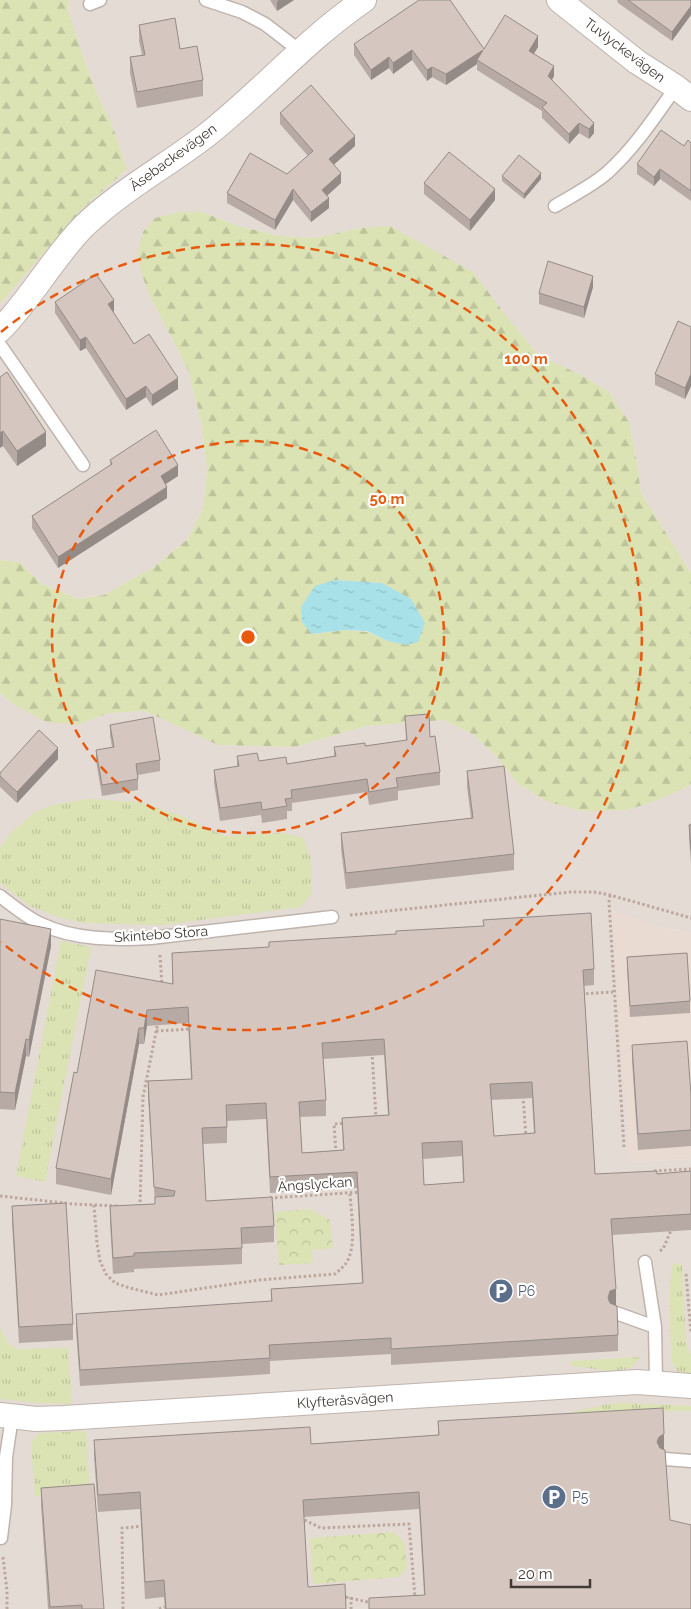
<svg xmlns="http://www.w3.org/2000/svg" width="691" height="1609" font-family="Raleway,sans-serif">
<defs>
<pattern id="grass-tufts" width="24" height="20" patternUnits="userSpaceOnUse" patternTransform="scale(1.25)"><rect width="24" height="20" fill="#dbe2b3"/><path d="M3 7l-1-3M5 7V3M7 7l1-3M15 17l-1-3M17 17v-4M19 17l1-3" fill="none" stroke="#bdc39b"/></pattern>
<pattern id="forest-firs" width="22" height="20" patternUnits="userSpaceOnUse" patternTransform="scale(1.25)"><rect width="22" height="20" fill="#dbe2b3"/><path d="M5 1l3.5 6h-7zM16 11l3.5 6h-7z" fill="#bdc39b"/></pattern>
<pattern id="park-crowns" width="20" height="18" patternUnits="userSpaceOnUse" patternTransform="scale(1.25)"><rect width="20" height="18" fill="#dbe2b3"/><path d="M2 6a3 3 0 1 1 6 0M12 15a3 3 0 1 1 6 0" fill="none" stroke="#bdc39b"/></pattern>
<pattern id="water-ripples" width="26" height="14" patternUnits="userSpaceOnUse" patternTransform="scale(1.25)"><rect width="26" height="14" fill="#a8e2e8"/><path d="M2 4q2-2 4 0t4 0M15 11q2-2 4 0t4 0" fill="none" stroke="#92c3c8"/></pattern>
</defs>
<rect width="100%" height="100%" fill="#f1ebe6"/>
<path fill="#e5dbd5" d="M 69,0 L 691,0 L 691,573 L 641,493 L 636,457 L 629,422 L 609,392 L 581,375 L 541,357 L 510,321 L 361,228 L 315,238 L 280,236 L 238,226 L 202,212 L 180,212 L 147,290 L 188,370 L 201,421 L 207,470 L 203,508 L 188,539 L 154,567 L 104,595 L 78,599 L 41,583 L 19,562 L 0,560 L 0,304 L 81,210 L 127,169 L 113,127 L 97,94 L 83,56 L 68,10 Z
M 0,693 L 13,704 L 78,725 L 109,713 L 145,711 L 219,745 L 295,747 L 366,726 L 444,720 L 474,735 L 497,757 L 517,783 L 546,801 L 627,810 L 656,801 L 691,785 L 691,933 L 663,927 L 631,1162 L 691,1159 L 691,1609 L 0,1609 Z"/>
<path fill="#e9dbd2" d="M 612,911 L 663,927 L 691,933 L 691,1159 L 630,1162 Z"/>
<path fill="url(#grass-tufts)" d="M 88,799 L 139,802 L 179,815 L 225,836 L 283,833 L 303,838 L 311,859 L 312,893 L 301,907 L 163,925 L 83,923 L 58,917 L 30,906 L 0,883 L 0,848 L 12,832 L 35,812 L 52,805 Z
M 61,941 L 91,947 L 45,1182 L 16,1176 Z
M 673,1263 L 682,1265 L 686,1342 L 691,1355 L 691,1376 L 678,1373 L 672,1363 L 670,1329 L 670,1282 Z
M 0,1328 L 8,1343 L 17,1349 L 68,1348 L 72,1404 L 41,1403 L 0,1399 Z
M 640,1357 L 631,1368 L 612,1371 L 572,1366 L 569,1361 Z
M 623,1403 L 691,1406 L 691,1411 L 672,1411 L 572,1417 L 572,1412 L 609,1404 Z
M 86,1431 L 90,1493 L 35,1496 L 31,1445 L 34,1438 L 40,1433 Z"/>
<path fill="url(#forest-firs)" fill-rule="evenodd" d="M 0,0 L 69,0 L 68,10 L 83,56 L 97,94 L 113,127 L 127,169 L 81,210 L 0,304 Z
M 180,212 L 202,212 L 238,226 L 280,236 L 315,238 L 361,228 L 390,226 L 473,272 L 510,321 L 540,356 L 581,375 L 609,392 L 629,422 L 636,457 L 641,493 L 691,573 L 691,785 L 656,801 L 627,810 L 581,811 L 546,801 L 517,783 L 497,757 L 474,735 L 444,720 L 366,726 L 295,747 L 218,745 L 145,711 L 109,713 L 78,725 L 47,722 L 13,704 L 0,693 L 0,560 L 19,562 L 41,583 L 78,599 L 104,595 L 154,567 L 188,539 L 203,508 L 207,470 L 201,421 L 188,370 L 147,290 L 137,257 L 143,232 L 155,218 ZM 335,580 L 382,583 L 388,641 L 368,632 L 345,630 L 313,634 Z"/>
<path fill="url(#park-crowns)" d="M 310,1209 L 330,1220 L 333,1248 L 312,1250 L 313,1263 L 279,1265 L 275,1212 Z
M 394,1532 L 405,1544 L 407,1568 L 399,1577 L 313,1584 L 310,1538 Z"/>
<path fill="url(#water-ripples)" d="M 335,580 L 382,583 L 411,599 L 425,623 L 418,642 L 406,645 L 388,641 L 367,631 L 345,630 L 312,634 L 302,622 L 301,607 L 315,586 Z"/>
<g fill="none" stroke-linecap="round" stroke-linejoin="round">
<defs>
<path id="lane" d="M 206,0 L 242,12 L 265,24 L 300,51
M 90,4 L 100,0
M 555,206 C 573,195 592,186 608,172 C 636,146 654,118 676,87
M 0,345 L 83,465
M 0,896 C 13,906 26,917 41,924 C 74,940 116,940 151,938 L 332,917
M 645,1262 L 655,1327
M 616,1313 L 655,1327 L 656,1382
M 665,1459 L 691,1461
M 1,1538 L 5,1505 L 6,1457 L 12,1417"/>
<path id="street" d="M 559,0 L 637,62 L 676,87 L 691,99
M 0,330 C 31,299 52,259 83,227 C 121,190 167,166 208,134 C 262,91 307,39 364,0
M 0,1415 L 36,1419 L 64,1418 L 637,1382 L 691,1386"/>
</defs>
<use href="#lane" stroke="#bfb3ad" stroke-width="15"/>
<use href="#street" stroke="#bfb3ad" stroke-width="26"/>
<path stroke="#bca79d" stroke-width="3" stroke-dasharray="2.5 2.5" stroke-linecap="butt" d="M 610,895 L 609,902 L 624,1147
M 350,915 L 570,892 L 594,892 L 610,895 L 691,918
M 160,955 L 162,986
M 581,994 L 613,992
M 156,1031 L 192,1029
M 372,1052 L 376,1118
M 523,1096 L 526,1137
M 336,1153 L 334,1124 L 346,1123
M 654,1171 L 691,1169
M 0,1196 L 73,1204 L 117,1206
M 270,1198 L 361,1192
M 94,1205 L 97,1243 L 100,1261 L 106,1274 L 115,1283 L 130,1288 L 158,1295 L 259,1280 L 335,1274 C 338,1271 341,1269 344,1266 C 358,1250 351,1214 350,1193
M 140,1207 L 143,1097 L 158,1022
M 660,1251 L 663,1249 L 672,1228
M 686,1274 L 691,1333
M 300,1518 L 321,1528 L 409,1524 L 415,1598
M 3,1557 L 7,1591 L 7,1609
M 341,1596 L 372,1603
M 351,1597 L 351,1609
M 123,1609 L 122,1528 L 145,1526
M 159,1609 L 168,1606"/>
<use href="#lane" stroke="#fff" stroke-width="12"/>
<use href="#street" stroke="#fff" stroke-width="24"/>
</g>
<path fill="#b7aaa5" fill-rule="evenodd" d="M 270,0 L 294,0 L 277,11 Z
M 617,0 L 691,0 L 672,41 L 618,3 Z
M 139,25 L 180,49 L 203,80 L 203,96 L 137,108 L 130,73 L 130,57 L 142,55 L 139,41 Z
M 354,44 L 484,49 L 538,47 L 534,54 L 554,76 L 552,80 L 594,133 L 589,139 L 579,133 L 569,144 L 542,118 L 542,111 L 477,70 L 477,64 L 446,85 L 432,77 L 427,81 L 412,60 L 393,74 L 389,68 L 371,80 L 354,55 Z
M 280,113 L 355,146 L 334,164 L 341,183 L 327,196 L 329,208 L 311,222 L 293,200 L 275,230 L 227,203 L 227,193 L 287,174 L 308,156 L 280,124 Z
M 691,143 L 691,201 L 660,179 L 654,186 L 637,174 L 637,164 Z
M 502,176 L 541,179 L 524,199 L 502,181 Z
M 424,183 L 495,200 L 470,231 L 424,194 Z
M 593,287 L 584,318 L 539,304 L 539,293 Z
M 55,302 L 114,311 L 113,312 L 134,344 L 178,389 L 152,406 L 146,397 L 126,410 L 86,348 L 80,351 L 55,313 Z
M 691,327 L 691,386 L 685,399 L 655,385 L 655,374 Z
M 0,377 L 46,446 L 17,466 L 3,446 Z
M 110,460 L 178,476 L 166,484 L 167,498 L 58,568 L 32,528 L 32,516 L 110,466 Z
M 405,716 L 430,737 L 440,772 L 440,785 L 398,791 L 398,800 L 369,805 L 367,792 L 292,803 L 292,811 L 287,811 L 287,819 L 262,823 L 261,815 L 220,821 L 214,783 L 214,770 L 237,767 L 237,756 L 259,761 L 287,764 L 334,756 L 334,747 L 365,746 L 406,740 Z
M 110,725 L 160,760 L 160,771 L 138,775 L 138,790 L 102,796 L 96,761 L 96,750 L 112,747 L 110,736 Z
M 58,759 L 17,803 L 0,787 L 0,773 Z
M 467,771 L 514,854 L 514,870 L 346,889 L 341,849 L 341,833 L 471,818 L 467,787 Z
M 691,824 L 691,864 L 689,839 L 689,825 Z
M 0,919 L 51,946 L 29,1057 L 26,1056 L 15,1110 L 0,1109 Z
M 172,953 L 594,969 L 594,985 L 584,986 L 595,1174 L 657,1174 L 691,1171 L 691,1230 L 612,1235 L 615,1305 L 618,1335 L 618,1351 L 391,1365 L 391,1354 L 270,1361 L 270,1374 L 80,1386 L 76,1330 L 76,1314 L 271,1301 L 271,1289 L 362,1283 L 357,1188 L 270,1193 L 266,1119 L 227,1121 L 227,1143 L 203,1144 L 206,1201 L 274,1226 L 274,1242 L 242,1244 L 242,1264 L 134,1269 L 134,1272 L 113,1274 L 110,1222 L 110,1206 L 155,1204 L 148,1097 L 148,1081 L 191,1079 L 188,1023 L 147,1026 L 144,1044 L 139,1044 L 111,1195 L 56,1184 L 56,1168 L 77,1073 L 172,984 ZM 384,1055 L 388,1115 L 342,1118 L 343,1150 L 302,1153 L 300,1117 L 326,1116 L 326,1100 L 323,1059 ZM 532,1098 L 534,1134 L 494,1136 L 491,1100 ZM 462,1156 L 463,1182 L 424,1185 L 423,1159 Z
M 627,957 L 690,1001 L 690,1013 L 630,1017 L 627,968 Z
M 632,1045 L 691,1095 L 691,1146 L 638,1150 L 632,1061 Z
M 12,1206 L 73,1324 L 73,1340 L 19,1343 L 12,1222 Z
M 438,1421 L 664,1450 L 670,1520 L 691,1609 L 369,1609 L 369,1598 L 424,1595 L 419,1509 L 304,1517 L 308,1587 L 346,1609 L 165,1609 L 164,1597 L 145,1599 L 140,1509 L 98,1512 L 94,1457 L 94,1440 L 311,1444 L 438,1435 Z
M 41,1488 L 104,1609 L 48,1609 L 41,1505 Z"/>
<path fill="#958b86" d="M 279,0 L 294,0 L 277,11 L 277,2 Z
M 691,6 L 691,15 L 672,41 L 672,32 Z
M 538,36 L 538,47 L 529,61 L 529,51 Z
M 412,50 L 412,60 L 393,74 L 393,63 Z
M 483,50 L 477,60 L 477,64 L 446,85 L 446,74 Z
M 389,57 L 389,68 L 371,80 L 371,70 Z
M 554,66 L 554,76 L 548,87 L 548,76 Z
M 432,67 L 432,77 L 427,81 L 427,70 Z
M 579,123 L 579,133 L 569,144 L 569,134 Z
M 594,123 L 594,133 L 589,139 L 589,129 Z
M 355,136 L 355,146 L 329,169 L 329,159 Z
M 660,169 L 660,179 L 654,186 L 654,177 Z
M 341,173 L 341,183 L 322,200 L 322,190 Z
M 541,173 L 541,179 L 524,199 L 524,194 Z
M 293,189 L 293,200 L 275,230 L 275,220 Z
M 495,189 L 495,200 L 470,231 L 470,220 Z
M 329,198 L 329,208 L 311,222 L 311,212 Z
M 593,276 L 593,287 L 584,318 L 584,307 Z
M 114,300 L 114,311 L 108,316 L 108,304 Z
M 86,337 L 86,348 L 80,351 L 80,340 Z
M 691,374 L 691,386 L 685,399 L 685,388 Z
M 178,378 L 178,389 L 152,406 L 152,395 Z
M 146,386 L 146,397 L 126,410 L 126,399 Z
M 3,431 L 3,446 L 0,448 L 0,433 Z
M 46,432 L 46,446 L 17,466 L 17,451 Z
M 178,465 L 178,476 L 161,487 L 161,476 Z
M 167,487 L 167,498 L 58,568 L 58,557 Z
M 58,748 L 58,759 L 17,803 L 17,792 Z
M 51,929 L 51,946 L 29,1057 L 29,1040 Z
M 147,1010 L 147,1026 L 144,1044 L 144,1028 Z
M 139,1028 L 139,1044 L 111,1195 L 111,1179 Z
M 26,1039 L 26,1056 L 15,1110 L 15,1093 Z
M 616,1289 L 616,1305 L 610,1307 L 608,1298 L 610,1291 Z
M 664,1434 L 664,1451 L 659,1454 L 657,1442 L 659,1437 Z"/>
<path fill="#d5c6c0" stroke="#958b86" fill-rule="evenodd" d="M 419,0 L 450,0 L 484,49 L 505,15 L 538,36 L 529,51 L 554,66 L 548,76 L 594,123 L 589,129 L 579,123 L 569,134 L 542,107 L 547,103 L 477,60 L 483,50 L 446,74 L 432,67 L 427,70 L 412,50 L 393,63 L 389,57 L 371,70 L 354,44 Z
M 628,0 L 691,0 L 691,6 L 672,32 Z
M 175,18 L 180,49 L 197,46 L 203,80 L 137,92 L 130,57 L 145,55 L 139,25 Z
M 311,85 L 355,136 L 329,159 L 341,173 L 322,190 L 329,198 L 311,212 L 293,189 L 275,220 L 227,193 L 250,153 L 287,174 L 313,151 L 280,113 Z
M 661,130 L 684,146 L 688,140 L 691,143 L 691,191 L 660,169 L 654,177 L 637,164 Z
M 449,152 L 495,189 L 470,220 L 424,183 Z
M 519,155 L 541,173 L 524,194 L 502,176 Z
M 548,261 L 593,276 L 584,307 L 539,293 Z
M 96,274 L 114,300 L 108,304 L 134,344 L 149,334 L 178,378 L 152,395 L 146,386 L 126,399 L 86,337 L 80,340 L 55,302 Z
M 678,321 L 691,327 L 691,374 L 685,388 L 655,374 Z
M 7,372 L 46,432 L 17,451 L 3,431 L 0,433 L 0,377 Z
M 156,430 L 178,465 L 161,476 L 167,487 L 58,557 L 32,516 L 112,464 L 110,460 Z
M 429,714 L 430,737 L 435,736 L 440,772 L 396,778 L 398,787 L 369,792 L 367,779 L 291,790 L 292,798 L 285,799 L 287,806 L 262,810 L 261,802 L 220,808 L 214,770 L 239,766 L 237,756 L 257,753 L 259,761 L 286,757 L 287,764 L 336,756 L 334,747 L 365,743 L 365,746 L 407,740 L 405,716 Z
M 153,717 L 160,760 L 136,764 L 138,779 L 102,785 L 96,750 L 114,747 L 110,725 Z
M 39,730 L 58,748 L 17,792 L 0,776 L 0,773 Z
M 504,766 L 514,854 L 346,873 L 341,833 L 473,818 L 467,771 Z
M 691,824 L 691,850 L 689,825 Z
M 591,913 L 594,969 L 583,970 L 595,1174 L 657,1171 L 657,1174 L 691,1171 L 691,1214 L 611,1219 L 616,1289 L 610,1291 L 608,1298 L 610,1303 L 617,1306 L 618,1335 L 391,1349 L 391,1338 L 269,1345 L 270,1358 L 80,1370 L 76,1314 L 272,1301 L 271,1289 L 363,1283 L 357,1172 L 270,1177 L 266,1103 L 226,1105 L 227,1127 L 202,1128 L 206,1201 L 272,1197 L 274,1226 L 241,1228 L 242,1248 L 134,1253 L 134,1256 L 113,1258 L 110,1206 L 155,1204 L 155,1197 L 174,1196 L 175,1191 L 154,1187 L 148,1081 L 192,1079 L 188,1007 L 147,1010 L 144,1028 L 139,1028 L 111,1179 L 56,1168 L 74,1072 L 77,1073 L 96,970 L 173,984 L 172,953 L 269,947 L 269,942 L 396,934 L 396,931 L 484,926 L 483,920 ZM 384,1039 L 389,1115 L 342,1118 L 344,1150 L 302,1153 L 299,1102 L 326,1100 L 322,1043 ZM 532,1082 L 535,1133 L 494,1136 L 490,1084 ZM 462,1141 L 464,1182 L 424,1185 L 422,1143 Z
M 0,919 L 51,929 L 29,1040 L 26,1039 L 15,1093 L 0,1092 Z
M 687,953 L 690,1001 L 630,1006 L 627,957 Z
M 687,1041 L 691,1095 L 691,1130 L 638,1134 L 632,1045 Z
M 66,1203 L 73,1324 L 19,1327 L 12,1206 Z
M 663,1408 L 664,1434 L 659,1437 L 657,1442 L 660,1448 L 665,1450 L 670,1520 L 691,1525 L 691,1609 L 369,1609 L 369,1598 L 425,1595 L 419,1492 L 303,1500 L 308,1587 L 345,1584 L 346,1609 L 166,1609 L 164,1580 L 145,1582 L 140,1492 L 98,1495 L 94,1440 L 310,1427 L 311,1444 L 439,1435 L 438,1421 Z
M 94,1484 L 104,1609 L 82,1609 L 82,1605 L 50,1607 L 41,1488 Z"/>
<g fill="none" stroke="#e8590c" stroke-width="2.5" stroke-dasharray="9 6">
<circle cx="248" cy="637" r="196"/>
<path d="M1 332A393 393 0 1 1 1 942"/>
</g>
<defs>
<symbol id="parking-disc" viewBox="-11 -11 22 22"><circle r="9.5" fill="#5c6f8a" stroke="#fff"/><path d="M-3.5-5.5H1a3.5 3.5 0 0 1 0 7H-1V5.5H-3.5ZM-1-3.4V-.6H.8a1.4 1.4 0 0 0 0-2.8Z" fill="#fff"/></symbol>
</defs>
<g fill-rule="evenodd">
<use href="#parking-disc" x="487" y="1277" width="28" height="28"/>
<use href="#parking-disc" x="540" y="1483" width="28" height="28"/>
</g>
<g text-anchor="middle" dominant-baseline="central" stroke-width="4.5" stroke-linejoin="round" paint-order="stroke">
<g font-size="14" fill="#433a36" stroke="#fff">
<text transform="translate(625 50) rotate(37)">Tuvlyckevägen</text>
<text transform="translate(173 157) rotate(-36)">Äsebackevägen</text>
<text transform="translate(161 934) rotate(-4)">Skintebo Stora</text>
<text transform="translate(315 1184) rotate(-4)">Ängslyckan</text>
<text transform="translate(345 1400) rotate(-4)">Klyfteråsvägen</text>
</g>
<g font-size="14" fill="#4e5e75" stroke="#fff" text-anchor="start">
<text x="518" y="1291">P6</text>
<text x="572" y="1497">P5</text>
</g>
</g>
<circle cx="248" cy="637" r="8" fill="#e8590c" stroke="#fff" stroke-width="2.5"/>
<g font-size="15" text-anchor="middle" font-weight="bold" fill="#e8590c" stroke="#fff" stroke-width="4.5" stroke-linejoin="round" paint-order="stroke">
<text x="526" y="364">100 m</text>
<text x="387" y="504">50 m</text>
</g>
<path d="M511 1579v8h79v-8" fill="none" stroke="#433a36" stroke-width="2.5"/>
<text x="518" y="1579" font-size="15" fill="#433a36" stroke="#ffffff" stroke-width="4" paint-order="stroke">20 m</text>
</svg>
